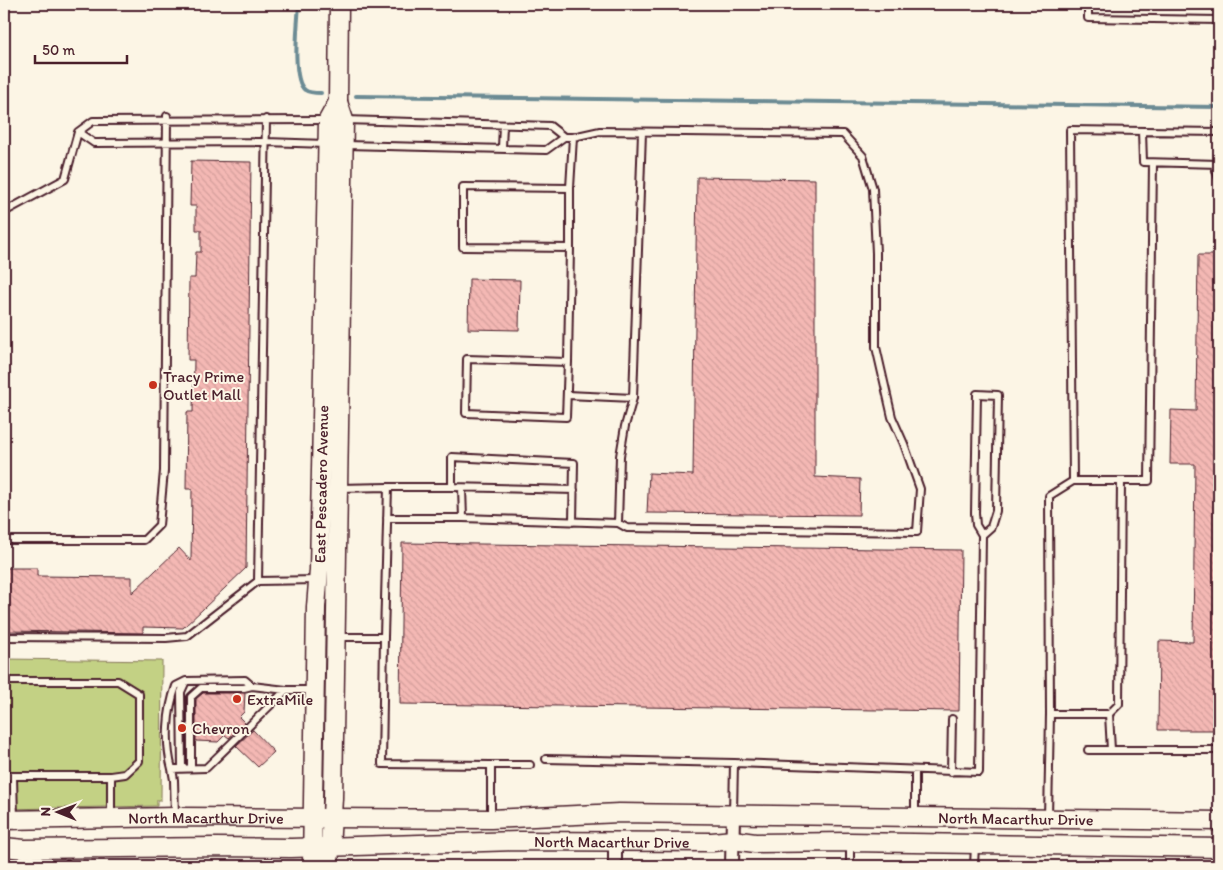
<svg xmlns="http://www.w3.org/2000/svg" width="1223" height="870" font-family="Itim,sans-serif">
<defs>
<pattern id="building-back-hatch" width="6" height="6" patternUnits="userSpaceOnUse" patternTransform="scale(1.25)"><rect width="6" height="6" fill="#f4b8b4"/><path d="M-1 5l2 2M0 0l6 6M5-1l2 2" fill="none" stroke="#d39e9b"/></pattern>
</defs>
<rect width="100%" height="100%" fill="#fcf5e5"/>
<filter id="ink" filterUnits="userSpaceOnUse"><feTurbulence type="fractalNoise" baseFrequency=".02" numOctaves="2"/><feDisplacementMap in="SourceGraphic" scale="10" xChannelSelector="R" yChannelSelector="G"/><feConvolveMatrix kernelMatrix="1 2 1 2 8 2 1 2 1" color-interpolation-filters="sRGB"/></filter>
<g filter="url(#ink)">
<path fill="#c3d184" stroke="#867858" d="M 4,659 L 162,661 L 161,800 L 157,800 L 157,806 L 4,809 Z"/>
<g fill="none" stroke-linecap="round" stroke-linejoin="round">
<path stroke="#6c8b94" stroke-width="4" d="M 299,4 C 298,21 291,80 305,90 C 309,93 316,93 321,93
M 356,96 L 1219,107"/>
</g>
<path fill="url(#building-back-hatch)" stroke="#4a1f2b" d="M 191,161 L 251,162 L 246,568 L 183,628 L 143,627 L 143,633 L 4,631 L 4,568 L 37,568 L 37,576 L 132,577 L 132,593 L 179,548 L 191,561 L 192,489 L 186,489 L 187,412 L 193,412 L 194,360 L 188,360 L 189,278 L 195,278 L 196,252 L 201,252 L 201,230 L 196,230 L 196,206 L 190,206 Z
M 697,177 L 815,179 L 815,477 L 860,479 L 859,515 L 647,513 L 649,473 L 693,475 Z
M 1198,255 L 1219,255 L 1219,730 L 1158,730 L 1159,641 L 1193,642 L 1195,464 L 1170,464 L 1171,410 L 1196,411 Z
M 469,279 L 520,280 L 519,330 L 468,329 Z
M 402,543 L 961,550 L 959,711 L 400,704 Z
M 203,693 L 245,693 L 244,712 L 239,717 L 245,723 L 229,738 L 225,735 L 218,742 L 196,741 L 196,699 Z
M 253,730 L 274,752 L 258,767 L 236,746 Z"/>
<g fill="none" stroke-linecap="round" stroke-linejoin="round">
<defs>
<path id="lane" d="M 1088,4 L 1088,18 L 1219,20
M 345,120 L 550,126 L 564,137 L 573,137 L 600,131 L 843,134 L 863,156 L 873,189 L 876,253 L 876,347 L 892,417 L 904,444 L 920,489 L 917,532 L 627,528 L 618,523 L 463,518 L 387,518
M 1142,131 L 1143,162 L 1219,164
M 78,132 L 94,143 L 266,142 L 326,144
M 346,145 L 546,150 L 564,137
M 502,148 L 503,125
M 1214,164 L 1219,179
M 570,188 L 570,248
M 4,212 L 65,179 L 78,132 L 93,121 L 327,120
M 568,362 L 566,417 L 466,413 L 467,359 L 568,362 L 570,248 L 463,247 L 463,187 L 570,188 L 573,137
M 567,395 L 633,398
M 1121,481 L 1149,481 L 1153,163
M 388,487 L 452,487 L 574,490
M 452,487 L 452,457 L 574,463 L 573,522
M 338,488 L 388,487 L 384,637
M 462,488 L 463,518
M 618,523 L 620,456 L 625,426 L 633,398 L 642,132
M 4,540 L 144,540 L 159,525 L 164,471 L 167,116
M 258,581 L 266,119
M 4,637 L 166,638 L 187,636 L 258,581 L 317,580
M 337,637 L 384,637 L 382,764 L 491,765
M 4,681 L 118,681 L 139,694 L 139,761 L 125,774 L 111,776 L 4,776
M 1050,714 L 1049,496 L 1073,481
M 1109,714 L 1119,704 L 1121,481 L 1073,481 L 1070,130 L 1219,132
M 1088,750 L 1219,750
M 546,759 L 734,763 L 979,772 L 982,535 L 991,527 L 996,511 L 998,395 L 977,394 L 975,513 L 976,525 L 982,535
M 182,768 L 181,692 L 186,681
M 191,768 L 191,697 L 201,688 L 244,688 L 252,686
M 172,769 C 165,743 167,711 176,686 L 186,681 L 245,680 L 252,686 L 286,690
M 915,771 L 915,816
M 951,772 L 952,719
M 13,776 L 14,819
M 111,776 L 111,817
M 733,813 L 734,763
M 175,815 L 174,780 L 172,769 L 206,768 L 286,690 L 314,690
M 491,818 L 491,765 L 530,765
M 1048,818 L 1050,714 L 1109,714 L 1111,750
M 850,844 L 850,863 L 853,866
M 974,866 L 975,845"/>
<path id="street" d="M 615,866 L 615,841
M 732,866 L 733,815"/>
<g id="secondary">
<path id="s1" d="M 4,820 L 176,817 L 491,819 L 619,813 L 1219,821"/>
<path id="s2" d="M 4,847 L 24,849 L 216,847 L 291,848 L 518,841 L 712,842 L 733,840 L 755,843 L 850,842 L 1219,848"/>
<path id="s3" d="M 312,866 L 316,607 L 319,570 L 328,120 L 338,102"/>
<path d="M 329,866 L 333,798 L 344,120 L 338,102 L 339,4"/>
</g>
</defs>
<use href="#lane" stroke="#4a1f2b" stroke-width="10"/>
<use href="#street" stroke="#4a1f2b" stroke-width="16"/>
<use href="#secondary" stroke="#4a1f2b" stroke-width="21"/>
<use href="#lane" stroke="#fcf5e5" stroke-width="6"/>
<use href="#street" stroke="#fcf5e5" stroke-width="12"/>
<use href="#secondary" stroke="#fcf5e5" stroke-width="18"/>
</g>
</g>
<g fill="#c8321e" stroke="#fcf5e5" stroke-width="2">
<circle cx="153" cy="385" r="5"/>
<circle cx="237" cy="699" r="5"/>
<circle cx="182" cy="728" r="5"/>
</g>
<g text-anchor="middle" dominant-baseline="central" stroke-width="4" stroke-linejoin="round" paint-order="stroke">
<g font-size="16" fill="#4a1f2b" stroke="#fcf5e5" text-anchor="start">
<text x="163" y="376">Tracy Prime<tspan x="163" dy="18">Outlet Mall</tspan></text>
<text x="247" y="699">ExtraMile</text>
<text x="192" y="728">Chevron</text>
</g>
<g font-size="16" fill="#4a1f2b" stroke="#fcf5e5">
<text stroke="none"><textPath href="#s3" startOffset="382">East Pescadero Avenue</textPath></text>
<text stroke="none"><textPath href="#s1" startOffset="202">North Macarthur Drive</textPath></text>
<text stroke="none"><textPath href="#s1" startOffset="1012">North Macarthur Drive</textPath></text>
<text stroke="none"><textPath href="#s2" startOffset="608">North Macarthur Drive</textPath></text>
</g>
</g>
<rect width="1223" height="870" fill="none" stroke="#fcf5e5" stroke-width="20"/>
<rect x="10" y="10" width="1203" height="850" fill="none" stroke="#4a1f2b" stroke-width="2" filter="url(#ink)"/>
<g transform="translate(58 812) rotate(271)" stroke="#fcf5e5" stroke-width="4" paint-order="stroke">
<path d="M0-4L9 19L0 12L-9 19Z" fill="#4a1f2b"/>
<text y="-8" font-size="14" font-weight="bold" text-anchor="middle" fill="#4a1f2b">N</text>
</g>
<path d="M35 55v8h92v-8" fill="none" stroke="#4a1f2b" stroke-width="2.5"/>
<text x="42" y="55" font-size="15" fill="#4a1f2b" stroke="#fcf5e5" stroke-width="4" paint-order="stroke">50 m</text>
</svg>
